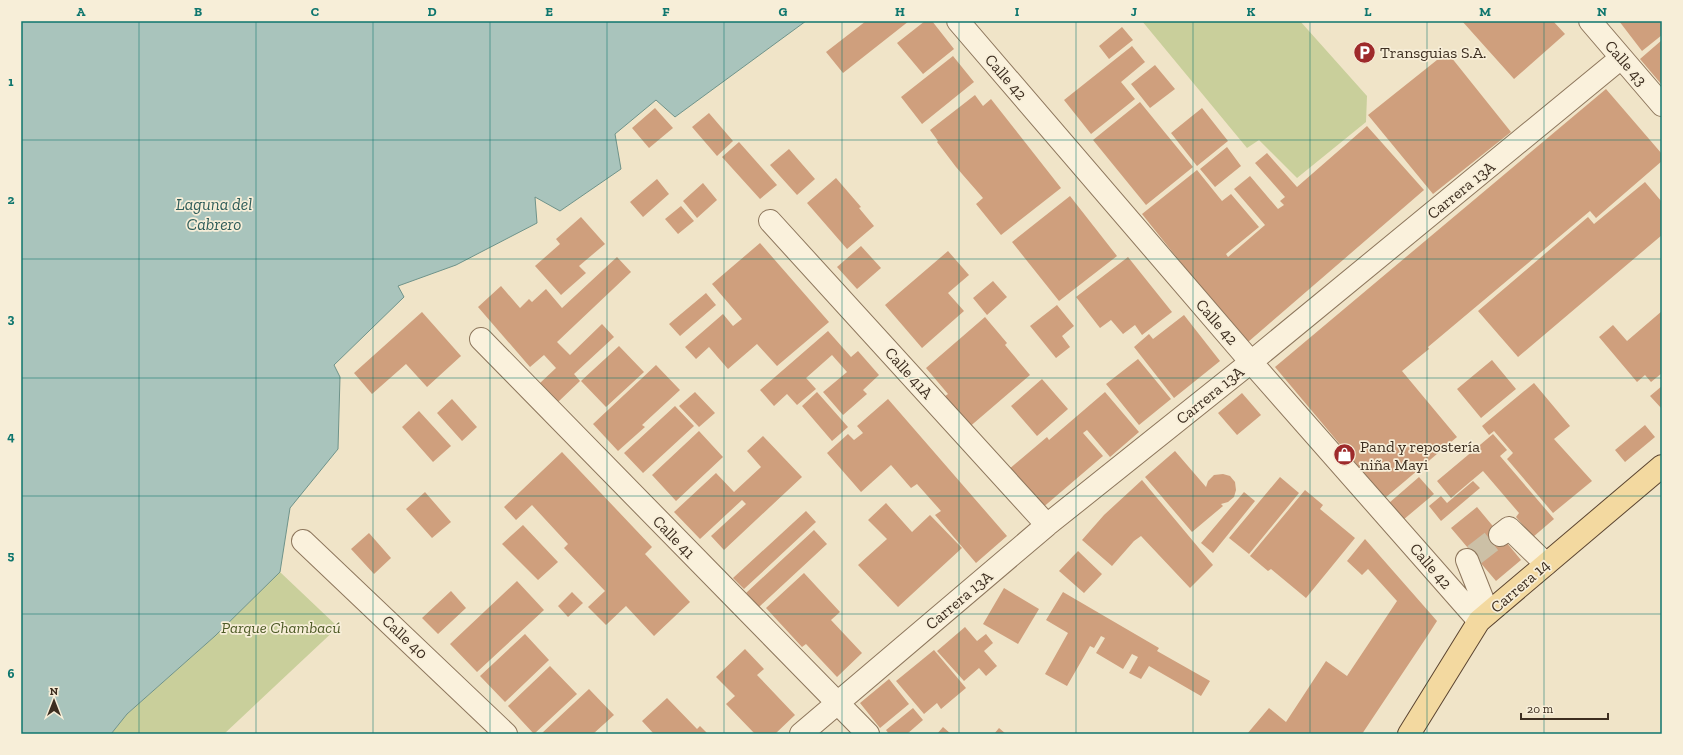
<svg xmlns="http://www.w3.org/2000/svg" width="1683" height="755" font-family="'Zilla Slab',serif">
<rect width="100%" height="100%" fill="#f0e4c8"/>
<path fill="#c9cf9b" d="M 1142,21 L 1300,21 L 1367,96 L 1366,122 L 1297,178 L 1259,140 L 1247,148 Z
M 280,572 L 338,627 L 224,734 L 111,734 L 127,714 L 215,636 Z"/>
<path fill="#a9c4bc" stroke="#6f938a" d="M 21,21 L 806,21 L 675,117 L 656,100 L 615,134 L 621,169 L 560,211 L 535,197 L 537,223 L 456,265 L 398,286 L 404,297 L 334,365 L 340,377 L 338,449 L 290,508 L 280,572 L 215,636 L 127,714 L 111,734 L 21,734 Z"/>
<path fill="#cf9f7d" d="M 866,21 L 909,21 L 843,73 L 826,52 Z
M 925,21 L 932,21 L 954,49 L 923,74 L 897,43 Z
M 1462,21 L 1553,21 L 1565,34 L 1514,79 Z
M 1619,21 L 1662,21 L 1662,35 L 1642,51 Z
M 1122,27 L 1133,40 L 1109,59 L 1099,46 Z
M 1662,40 L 1662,85 L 1640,59 Z
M 1132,46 L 1145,62 L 1121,82 L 1135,99 L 1091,134 L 1064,100 Z
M 1447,52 L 1511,132 L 1433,194 L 1368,115 Z
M 953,56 L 974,82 L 922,124 L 901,97 Z
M 1155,65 L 1175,89 L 1150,108 L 1131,84 Z
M 1606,89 L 1662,154 L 1662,161 L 1596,218 L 1590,211 L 1428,347 L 1429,349 L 1402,371 L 1457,437 L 1385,498 L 1275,367 Z
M 975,95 L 983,106 L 991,99 L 1061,188 L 1001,235 L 976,204 L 983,198 L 956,167 L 937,142 L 938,141 L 930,130 Z
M 1140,102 L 1193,167 L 1146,205 L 1093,140 Z
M 655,108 L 673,128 L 649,148 L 632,128 Z
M 1202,108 L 1228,141 L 1197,166 L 1171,133 Z
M 709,113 L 733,141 L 717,156 L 692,127 Z
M 1367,126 L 1424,190 L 1248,342 L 1194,279 L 1142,214 L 1197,170 L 1222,201 L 1231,194 L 1259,227 L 1226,254 L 1228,257 L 1265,225 L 1234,189 L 1250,176 L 1278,209 L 1284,205 L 1280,201 L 1285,197 L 1255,163 L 1267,153 L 1297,187 Z
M 739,142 L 777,185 L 760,199 L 722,157 Z
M 1227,147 L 1241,166 L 1215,187 L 1200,169 Z
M 789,149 L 815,179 L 797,195 L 770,165 Z
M 836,178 L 861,207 L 859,208 L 874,226 L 847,249 L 807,203 Z
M 657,179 L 669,194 L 643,217 L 630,202 Z
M 1645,182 L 1662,202 L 1662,235 L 1518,357 L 1478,311 L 1588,217 L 1594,224 Z
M 703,183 L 717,200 L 697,218 L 683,201 Z
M 1070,196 L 1117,256 L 1059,301 L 1012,242 Z
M 681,206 L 694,221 L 678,234 L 665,219 Z
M 581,217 L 605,244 L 579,266 L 586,273 L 561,295 L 535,266 L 560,244 L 556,239 Z
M 760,243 L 829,322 L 777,366 L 757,344 L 728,369 L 709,347 L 696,359 L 685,347 L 723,314 L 733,326 L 742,319 L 712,284 Z
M 861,246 L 881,268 L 857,289 L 837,267 Z
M 948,251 L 969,275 L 948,293 L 964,311 L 922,348 L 885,305 Z
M 617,257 L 631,272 L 557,342 L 570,355 L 602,324 L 614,337 L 574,374 L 580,381 L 558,402 L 540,383 L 556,368 L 544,355 L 530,367 L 478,307 L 501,286 L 520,308 L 529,299 L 532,302 L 546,289 L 562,308 Z
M 1128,257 L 1172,312 L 1142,335 L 1135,325 L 1123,334 L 1111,320 L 1100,328 L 1076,297 Z
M 993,281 L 1007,297 L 987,315 L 973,298 Z
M 706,293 L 716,305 L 680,336 L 669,324 Z
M 1057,305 L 1074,326 L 1062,336 L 1070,347 L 1056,358 L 1030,326 Z
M 1662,311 L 1662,373 L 1651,382 L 1645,375 L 1637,382 L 1599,337 L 1613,325 L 1627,341 Z
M 422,312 L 461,356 L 427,387 L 406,364 L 372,394 L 354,373 Z
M 1184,315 L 1220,361 L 1174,398 L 1134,347 L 1149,334 L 1153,339 Z
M 985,317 L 1007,343 L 1005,345 L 1030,375 L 967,429 L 941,399 L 948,394 L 926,368 Z
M 828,331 L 851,357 L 858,351 L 879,375 L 863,390 L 867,394 L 843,415 L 823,392 L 847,372 L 832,355 L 806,378 L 816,389 L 797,405 L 787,394 L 774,406 L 760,390 Z
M 619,346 L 644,372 L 606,407 L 581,381 Z
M 1138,359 L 1171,399 L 1139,425 L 1106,384 Z
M 1492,360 L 1516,389 L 1481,418 L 1457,389 Z
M 656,365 L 680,390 L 642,425 L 645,427 L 618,451 L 593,424 Z
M 1042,379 L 1068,409 L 1037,436 L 1011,406 Z
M 1534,383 L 1570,426 L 1554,439 L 1592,481 L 1553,513 L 1507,459 L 1513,453 L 1494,431 L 1489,435 L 1482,426 Z
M 1662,386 L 1662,409 L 1650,396 Z
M 695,392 L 715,413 L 699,427 L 679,406 Z
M 817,392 L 848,427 L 832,441 L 802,406 Z
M 1105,392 L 1139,432 L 1110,457 L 1087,430 L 1083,433 L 1103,456 L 1041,509 L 1008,470 L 1047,437 L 1049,440 Z
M 1242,393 L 1261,415 L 1237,435 L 1218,413 Z
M 452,399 L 477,427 L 462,441 L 437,413 Z
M 888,399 L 1007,536 L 976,563 L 935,515 L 941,511 L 917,484 L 911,488 L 891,465 L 861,492 L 827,453 L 848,434 L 854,440 L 863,433 L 857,426 Z
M 675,406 L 694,426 L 643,473 L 624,453 Z
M 419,411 L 451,446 L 433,462 L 402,427 Z
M 1645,425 L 1655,437 L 1625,462 L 1615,450 Z
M 699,431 L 723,457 L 676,501 L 652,475 Z
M 1493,434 L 1507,450 L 1500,456 L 1554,519 L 1533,537 L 1516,517 L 1519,513 L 1483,471 L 1451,498 L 1437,481 Z
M 763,436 L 802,477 L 724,550 L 711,536 L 746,504 L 742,500 L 700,539 L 674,512 L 716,473 L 734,492 L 761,467 L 747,451 Z
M 1175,451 L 1206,487 L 1208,481 L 1214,475 L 1223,474 L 1230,476 L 1235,482 L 1236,490 L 1234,497 L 1228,502 L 1221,504 L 1223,506 L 1192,532 L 1145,477 Z
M 562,452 L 652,547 L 645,554 L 690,602 L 654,636 L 626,606 L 606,625 L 588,607 L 605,591 L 564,548 L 568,544 L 532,505 L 516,520 L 504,507 Z
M 1280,477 L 1299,493 L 1249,554 L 1229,538 Z
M 1419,477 L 1434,494 L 1403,520 L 1389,503 Z
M 1142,480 L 1213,565 L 1190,588 L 1141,536 L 1134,541 L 1112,566 L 1082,540 L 1104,515 Z
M 1473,481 L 1480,488 L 1441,521 L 1429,506 L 1441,496 L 1447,503 Z
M 1305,490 L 1323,505 L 1320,509 L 1355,538 L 1306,598 L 1271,569 L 1268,571 L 1250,556 Z
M 425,492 L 451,522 L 432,538 L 406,509 Z
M 1244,492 L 1255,501 L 1213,553 L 1201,543 Z
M 886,503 L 912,532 L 930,515 L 962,548 L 898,607 L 858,565 L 887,539 L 868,520 Z
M 1477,507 L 1521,560 L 1496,581 L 1451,528 Z
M 806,511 L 816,522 L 744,589 L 733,578 Z
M 523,525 L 558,562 L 538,580 L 502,544 Z
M 814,530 L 827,544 L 759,607 L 746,593 Z
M 369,533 L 391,558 L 374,574 L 351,549 Z
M 1365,539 L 1437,621 L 1428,635 L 1362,734 L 1247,734 L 1269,708 L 1286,722 L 1326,661 L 1347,676 L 1397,601 L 1368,569 L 1362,575 L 1347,561 Z
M 1078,551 L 1102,574 L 1084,593 L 1059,571 Z
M 804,573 L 840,612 L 831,620 L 862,653 L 837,677 L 806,644 L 802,647 L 766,608 Z
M 517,581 L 544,610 L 477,672 L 450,644 Z
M 1004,588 L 1039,609 L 1018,644 L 983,624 Z
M 451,591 L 466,608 L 438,634 L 422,618 Z
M 572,592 L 583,603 L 568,617 L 558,606 Z
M 1063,592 L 1159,648 L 1157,651 L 1210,681 L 1201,696 L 1149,666 L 1141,679 L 1129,673 L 1138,657 L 1132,654 L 1123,669 L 1096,653 L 1105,638 L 1101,636 L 1094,648 L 1090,646 L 1067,686 L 1045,674 L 1068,633 L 1046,620 Z
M 965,627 L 977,641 L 986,634 L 993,643 L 984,651 L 997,666 L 986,676 L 979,668 L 964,681 L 937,651 Z
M 525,634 L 549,660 L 505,702 L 480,676 Z
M 745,649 L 764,669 L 757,675 L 795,715 L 775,734 L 755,734 L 726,704 L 735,696 L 716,677 Z
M 934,650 L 966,688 L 941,709 L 937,703 L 924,714 L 896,681 Z
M 550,666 L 577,694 L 534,734 L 508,706 Z
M 889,679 L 909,704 L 880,728 L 860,703 Z
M 589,689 L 614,715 L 593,734 L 541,734 Z
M 667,698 L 697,729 L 700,726 L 708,734 L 654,734 L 642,721 Z
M 913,708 L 923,720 L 907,734 L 889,734 L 886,730 Z
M 943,727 L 951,734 L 937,734 Z
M 999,728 L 1006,734 L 994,734 Z"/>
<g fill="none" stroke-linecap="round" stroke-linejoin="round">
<path stroke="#ccc0a6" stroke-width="22" stroke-dasharray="22 11" stroke-linecap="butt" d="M 1474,555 L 1500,535"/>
<defs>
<path id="minor" d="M 958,21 L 1251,362 L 1479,621
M 1590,21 L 1662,105
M 770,221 L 1047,525
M 481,339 L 868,734
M 1500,535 L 1509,528 L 1546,564
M 303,541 L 506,734
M 1467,560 L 1488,613
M 801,734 L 1047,525 L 1251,362 L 1621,58"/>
<path id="major" d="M 1409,734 L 1479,621 L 1662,466"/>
</defs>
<use href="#minor" stroke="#8d765c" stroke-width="24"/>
<use href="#major" stroke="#5b4430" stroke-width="24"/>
<use href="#minor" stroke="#faf1dc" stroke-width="22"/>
<use href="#major" stroke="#f3d9a0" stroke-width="22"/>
</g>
<path fill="none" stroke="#0f766e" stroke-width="1" stroke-opacity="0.55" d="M 139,21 L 139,734M 256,21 L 256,734M 373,21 L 373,734M 490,21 L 490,734M 607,21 L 607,734M 724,21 L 724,734M 842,21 L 842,734M 959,21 L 959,734M 1076,21 L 1076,734M 1193,21 L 1193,734M 1310,21 L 1310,734M 1427,21 L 1427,734M 1544,21 L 1544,734M 21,140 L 1662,140M 21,259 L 1662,259M 21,378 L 1662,378M 21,496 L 1662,496M 21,614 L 1662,614"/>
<defs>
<symbol id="parking-disc" viewBox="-11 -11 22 22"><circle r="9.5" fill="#9e2a2b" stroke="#f7eed8"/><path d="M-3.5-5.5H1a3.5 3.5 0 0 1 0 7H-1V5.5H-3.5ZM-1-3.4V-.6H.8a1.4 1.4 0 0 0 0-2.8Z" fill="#fff"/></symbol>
<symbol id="shop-disc" viewBox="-11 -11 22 22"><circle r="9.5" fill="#9e2a2b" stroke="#f7eed8"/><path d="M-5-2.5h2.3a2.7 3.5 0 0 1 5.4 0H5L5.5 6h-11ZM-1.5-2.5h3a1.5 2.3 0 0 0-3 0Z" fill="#fff"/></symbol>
</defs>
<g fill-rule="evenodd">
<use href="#parking-disc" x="1352" y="40" width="25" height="25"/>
<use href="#shop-disc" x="1332" y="442" width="25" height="25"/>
</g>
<g text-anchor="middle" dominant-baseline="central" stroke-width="3.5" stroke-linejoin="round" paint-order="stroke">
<g font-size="16" fill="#3d2e20" stroke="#f7eed8" text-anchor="start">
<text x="1380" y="52">Transguias S.A.</text>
<text x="1360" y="446">Pand y repostería<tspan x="1360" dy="18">niña Mayi</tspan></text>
</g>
<g font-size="16" fill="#3d2e20" stroke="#f7eed8">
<text transform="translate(1626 63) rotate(49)">Calle 43</text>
<text transform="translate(1006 77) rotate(49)">Calle 42</text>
<text transform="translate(1461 190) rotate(-39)">Carrera 13A</text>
<text transform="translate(1217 322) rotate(49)">Calle 42</text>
<text transform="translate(909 373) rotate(48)">Calle 41A</text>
<text transform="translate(1210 395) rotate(-39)">Carrera 13A</text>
<text transform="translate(674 537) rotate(46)">Calle 41</text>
<text transform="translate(1431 566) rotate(49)">Calle 42</text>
<text transform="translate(1520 586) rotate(-41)">Carrera 14</text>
<text transform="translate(959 600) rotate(-40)">Carrera 13A</text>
<text transform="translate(405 637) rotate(43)">Calle 40</text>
</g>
<g font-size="16" font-style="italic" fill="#4d5a26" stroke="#f7eed8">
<text x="281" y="627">Parque Chambacú</text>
</g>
<g font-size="17" font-style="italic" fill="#2f5d5a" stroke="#f7eed8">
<text x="214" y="204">Laguna del<tspan x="214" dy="20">Cabrero</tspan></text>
</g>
</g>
<rect width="1683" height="755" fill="none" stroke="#f7eed8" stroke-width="44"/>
<g transform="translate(54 701)" stroke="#f7eed8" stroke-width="3" paint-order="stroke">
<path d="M0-3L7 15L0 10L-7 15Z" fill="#3d2e20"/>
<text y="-6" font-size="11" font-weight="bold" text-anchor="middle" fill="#3d2e20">N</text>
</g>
<path d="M1521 713v6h87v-6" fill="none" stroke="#3d2e20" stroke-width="2"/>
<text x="1527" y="713" font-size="12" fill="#3d2e20" stroke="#f7eed8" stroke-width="3" paint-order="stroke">20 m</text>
<rect x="22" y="22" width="1639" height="711" fill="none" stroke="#0f766e" stroke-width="1.5"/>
<g font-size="13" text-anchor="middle" font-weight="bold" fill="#0f766e">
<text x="81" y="16">A</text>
<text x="198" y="16">B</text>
<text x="315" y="16">C</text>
<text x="432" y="16">D</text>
<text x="549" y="16">E</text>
<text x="666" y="16">F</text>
<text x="783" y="16">G</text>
<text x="900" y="16">H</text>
<text x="1017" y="16">I</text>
<text x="1134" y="16">J</text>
<text x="1251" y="16">K</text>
<text x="1368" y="16">L</text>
<text x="1485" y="16">M</text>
<text x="1602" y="16">N</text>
<text x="11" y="86">1</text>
<text x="11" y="204">2</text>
<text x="11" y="323">3</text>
<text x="11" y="441">4</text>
<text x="11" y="560">5</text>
<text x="11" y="678">6</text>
</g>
</svg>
